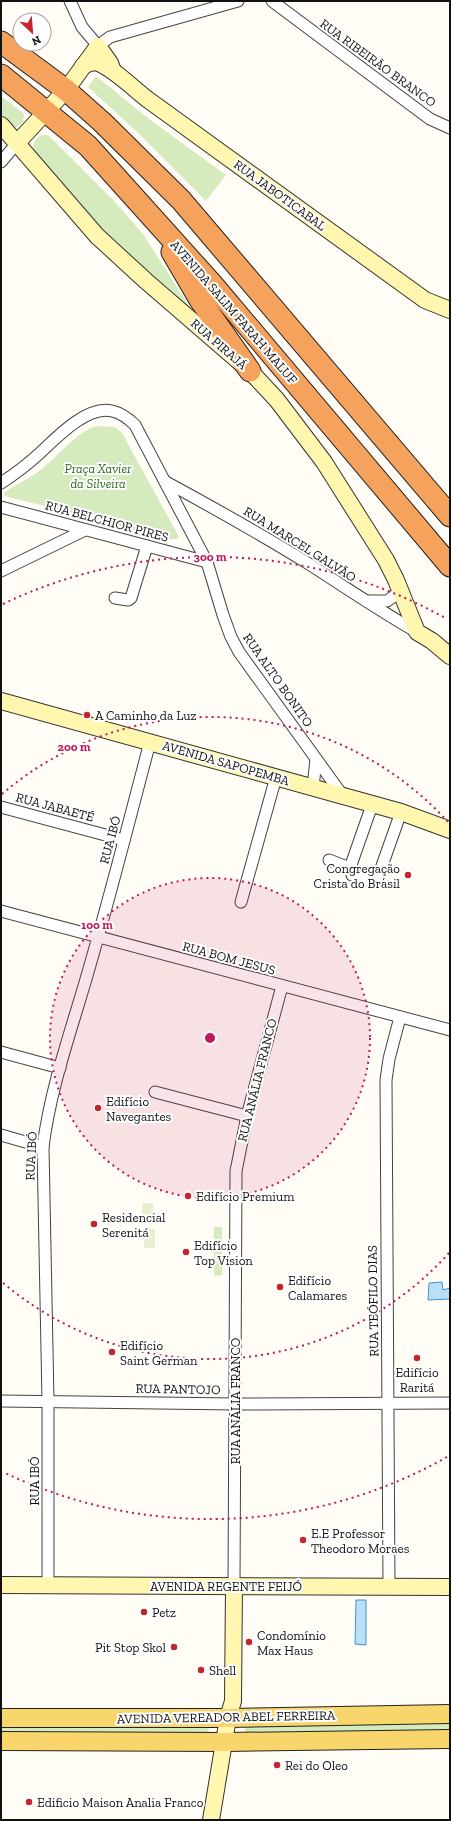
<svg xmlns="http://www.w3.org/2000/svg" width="451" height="1821" font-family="'Zilla Slab',serif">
  <rect width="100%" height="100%" fill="#fffdf5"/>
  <g fill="#d5ebbd">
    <polygon points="96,76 149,119 226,175 206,201 136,131 88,87"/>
    <polygon points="1,96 24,114 23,122 17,127 10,126 1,115"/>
    <path d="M42,135H48L115,202L143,234L191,309L186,314L96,222L33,152C33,144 34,139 42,135Z"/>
    <path d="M96,426L115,427L122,433L178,535V539H164L89,517L4,496V493C14,485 27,480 38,472C56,459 76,432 96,426Z"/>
    <polygon points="214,1227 222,1227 222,1275 214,1276"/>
    <polygon points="450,1723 450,1730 245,1733 245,1726"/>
    <polygon points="1,1727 209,1727 208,1733 1,1733"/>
  </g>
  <g fill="#e6f2cf">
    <polygon points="142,1203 153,1203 154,1222 142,1222"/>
    <rect x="144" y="1229" width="11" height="19"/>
  </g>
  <g fill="#b9e0f7" stroke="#3f96cf">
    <polygon points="442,1282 443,1290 450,1288 450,1299 428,1300 429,1283"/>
    <polygon points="356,1600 366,1600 366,1645 355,1644"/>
  </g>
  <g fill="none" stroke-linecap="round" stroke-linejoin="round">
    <g stroke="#444" stroke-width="13">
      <g id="street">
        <polyline points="70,1 82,27 98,46 110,37 238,1"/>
        <polyline points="272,1 430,119 450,128"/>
        <polyline points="1,162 17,143"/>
        <path d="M166,482C214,508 262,535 309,564C345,587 380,611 417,632"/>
        <path d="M1,483C15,474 28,464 40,453C56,438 87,405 112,411C121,413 128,418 135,425L207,562L223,615L231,637L239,652L343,796"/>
        <polyline points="1,507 207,562"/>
        <polyline points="1,571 85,530"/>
        <polyline points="115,598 128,600 131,598 147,546"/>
        <polyline points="366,601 387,601 401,591"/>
        <polyline points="313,788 316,759"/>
        <polyline points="1,807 124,840"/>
        <polyline points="329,860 347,867 351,865 372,805"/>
        <polyline points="352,875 373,882 377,880 401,812"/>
        <polyline points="241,902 276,777"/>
        <polyline points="1,911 450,1030"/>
        <polyline points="1,1052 60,1068"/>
        <polyline points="155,1092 247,1116"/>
        <polyline points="1,1135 43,1147"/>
        <polyline points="1,1401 236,1404 450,1403"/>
        <path d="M48,1585V1401L43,1147C50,1090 70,1034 86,979C109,901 129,821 150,742"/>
        <polyline points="234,1586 236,1171 247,1116 282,986"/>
        <polyline points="389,1587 386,1080 389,1059 400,1017"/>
      </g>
    </g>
    <g stroke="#333" stroke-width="18">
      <g id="secondary">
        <path d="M83,66C88,64 93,61 98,63C113,68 134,89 147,99L425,300L450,310"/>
        <polyline points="1,125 97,236 146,281 250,371 277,400 324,462 386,560 396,580 417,632 432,641 450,656"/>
        <polyline points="17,143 66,90 98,46 110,63 113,71"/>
        <polyline points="1,701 401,812 450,830"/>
        <polyline points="1,1585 450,1587"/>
        <polyline points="211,1820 228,1718 233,1701 234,1586"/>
      </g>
    </g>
    <g stroke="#222" stroke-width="20">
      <g id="primary">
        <polyline points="1,1718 228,1718 450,1714"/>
        <polyline points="1,1741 226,1742 450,1739"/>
      </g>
    </g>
    <g stroke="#222" stroke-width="23">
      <g id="highway">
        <polyline points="1,42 66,90 102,122 181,200 450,516"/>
        <polyline points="1,75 88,146 213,285 450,566"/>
        <polyline points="172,252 200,300 250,371"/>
      </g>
    </g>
    <use href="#street" stroke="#fff" stroke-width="11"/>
    <use href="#secondary" stroke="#fff6b0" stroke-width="16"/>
    <use href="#primary" stroke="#f9d66b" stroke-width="18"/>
    <use href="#highway" stroke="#f5a25d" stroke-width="21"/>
  </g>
  <circle cx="210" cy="1038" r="160" fill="#c2185b" fill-opacity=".12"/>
  <g fill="none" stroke="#c2185b" stroke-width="2" stroke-dasharray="2 4">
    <circle cx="210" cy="1038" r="160"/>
    <path d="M449 1253A321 321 0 0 1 2 1282M2 794A321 321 0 0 1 449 823"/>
    <path d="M447 1457A481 481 0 0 1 3 1472M3 604A481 481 0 0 1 447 619"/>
  </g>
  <g fill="#c4262e" stroke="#fff" stroke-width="1.5">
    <circle cx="87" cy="715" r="4"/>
    <circle cx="408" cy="875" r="4"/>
    <circle cx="98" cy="1108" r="4"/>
    <circle cx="188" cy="1196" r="4"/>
    <circle cx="94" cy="1224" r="4"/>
    <circle cx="186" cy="1252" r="4"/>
    <circle cx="280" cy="1287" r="4"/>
    <circle cx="112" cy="1352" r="4"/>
    <circle cx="417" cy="1358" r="4"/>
    <circle cx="303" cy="1540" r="4"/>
    <circle cx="144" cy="1612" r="4"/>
    <circle cx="249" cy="1642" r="4"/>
    <circle cx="174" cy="1647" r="4"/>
    <circle cx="201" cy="1670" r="4"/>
    <circle cx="277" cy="1765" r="4"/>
    <circle cx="29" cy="1802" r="4"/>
  </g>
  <g text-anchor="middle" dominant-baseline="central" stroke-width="4" stroke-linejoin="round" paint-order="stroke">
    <g font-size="13" fill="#111" stroke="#fff">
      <text transform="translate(378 63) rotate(36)">RUA RIBEIRÃO BRANCO</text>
      <text transform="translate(280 195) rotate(36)">RUA JABOTICABAL</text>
      <text transform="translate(234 312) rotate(49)">AVENIDA SALIM FARAH MALUF</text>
      <text transform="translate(219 344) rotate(41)">RUA PIRAJÁ</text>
      <text transform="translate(107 521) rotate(15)">RUA BELCHIOR PIRES</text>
      <text transform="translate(300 544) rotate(32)">RUA MARCEL GALVÃO</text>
      <text transform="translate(278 680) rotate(55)">RUA ALTO BONITO</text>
      <text transform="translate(226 763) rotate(16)">AVENIDA SAPOPEMBA</text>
      <text transform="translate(55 807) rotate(15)">RUA JABAETÉ</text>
      <text transform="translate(110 840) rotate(-75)">RUA IBÓ</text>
      <text transform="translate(229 958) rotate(15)">RUA BOM JESUS</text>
      <text transform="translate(257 1080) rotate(-76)">RUA ANÁLIA FRANCO</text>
      <text transform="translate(31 1156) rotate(-87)">RUA IBÓ</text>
      <text transform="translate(373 1301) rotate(-91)">RUA TEÓFILO DIAS</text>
      <text transform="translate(178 1389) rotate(1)">RUA PANTOJO</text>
      <text transform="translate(235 1401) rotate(-90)">RUA ANÁLIA FRANCO</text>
      <text transform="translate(34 1481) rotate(-90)">RUA IBÓ</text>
      <text x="226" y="1586">AVENIDA REGENTE FEIJÓ</text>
      <text transform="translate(226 1717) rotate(-1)">AVENIDA VEREADOR ABEL FERREIRA</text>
    </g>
    <g font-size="13" font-style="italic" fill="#2f6b1f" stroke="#fff">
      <text x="98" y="468">Praça Xavier<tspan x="98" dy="15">da Silveira</tspan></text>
    </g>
    <g font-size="13" fill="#111" stroke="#fff" text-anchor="start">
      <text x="95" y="715">A Caminho da Luz</text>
      <text x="400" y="868" text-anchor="end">Congregação<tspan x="400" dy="15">Crista do Brasil</tspan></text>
      <text x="106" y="1101">Edifício<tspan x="106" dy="15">Navegantes</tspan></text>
      <text x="196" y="1196">Edifício Premium</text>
      <text x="102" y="1217">Residencial<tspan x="102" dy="15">Serenitá</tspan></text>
      <text x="194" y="1245">Edifício<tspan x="194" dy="15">Top Vision</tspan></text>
      <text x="288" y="1280">Edifício<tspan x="288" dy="15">Calamares</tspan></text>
      <text x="120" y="1345">Edifício<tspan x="120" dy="15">Saint German</tspan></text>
      <text x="417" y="1372" text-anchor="middle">Edifício<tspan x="417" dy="15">Raritá</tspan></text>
      <text x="311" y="1533">E.E Professor<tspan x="311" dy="15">Theodoro Moraes</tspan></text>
      <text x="152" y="1612">Petz</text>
      <text x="257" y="1635">Condomínio<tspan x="257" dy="15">Max Haus</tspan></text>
      <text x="166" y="1647" text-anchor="end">Pit Stop Skol</text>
      <text x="209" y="1670">Shell</text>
      <text x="285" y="1765">Rei do Oleo</text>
      <text x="37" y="1802">Edificio Maison Analia Franco</text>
    </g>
  </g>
  <circle cx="210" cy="1038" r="6" fill="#c2185b" stroke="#fff" stroke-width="2"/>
  <g font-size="12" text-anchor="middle" font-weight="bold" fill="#c2185b" stroke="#fff" stroke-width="4" stroke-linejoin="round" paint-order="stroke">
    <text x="210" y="561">300 m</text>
    <text x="74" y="751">200 m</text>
    <text x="97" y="929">100 m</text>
  </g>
  <rect width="451" height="1821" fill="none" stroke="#111111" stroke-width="4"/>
  <g transform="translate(32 32) rotate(154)"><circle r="19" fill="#ffffff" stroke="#a0a0a0"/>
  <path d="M0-3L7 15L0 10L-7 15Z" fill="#c4262e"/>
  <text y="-6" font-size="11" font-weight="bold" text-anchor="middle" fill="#111111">N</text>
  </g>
</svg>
